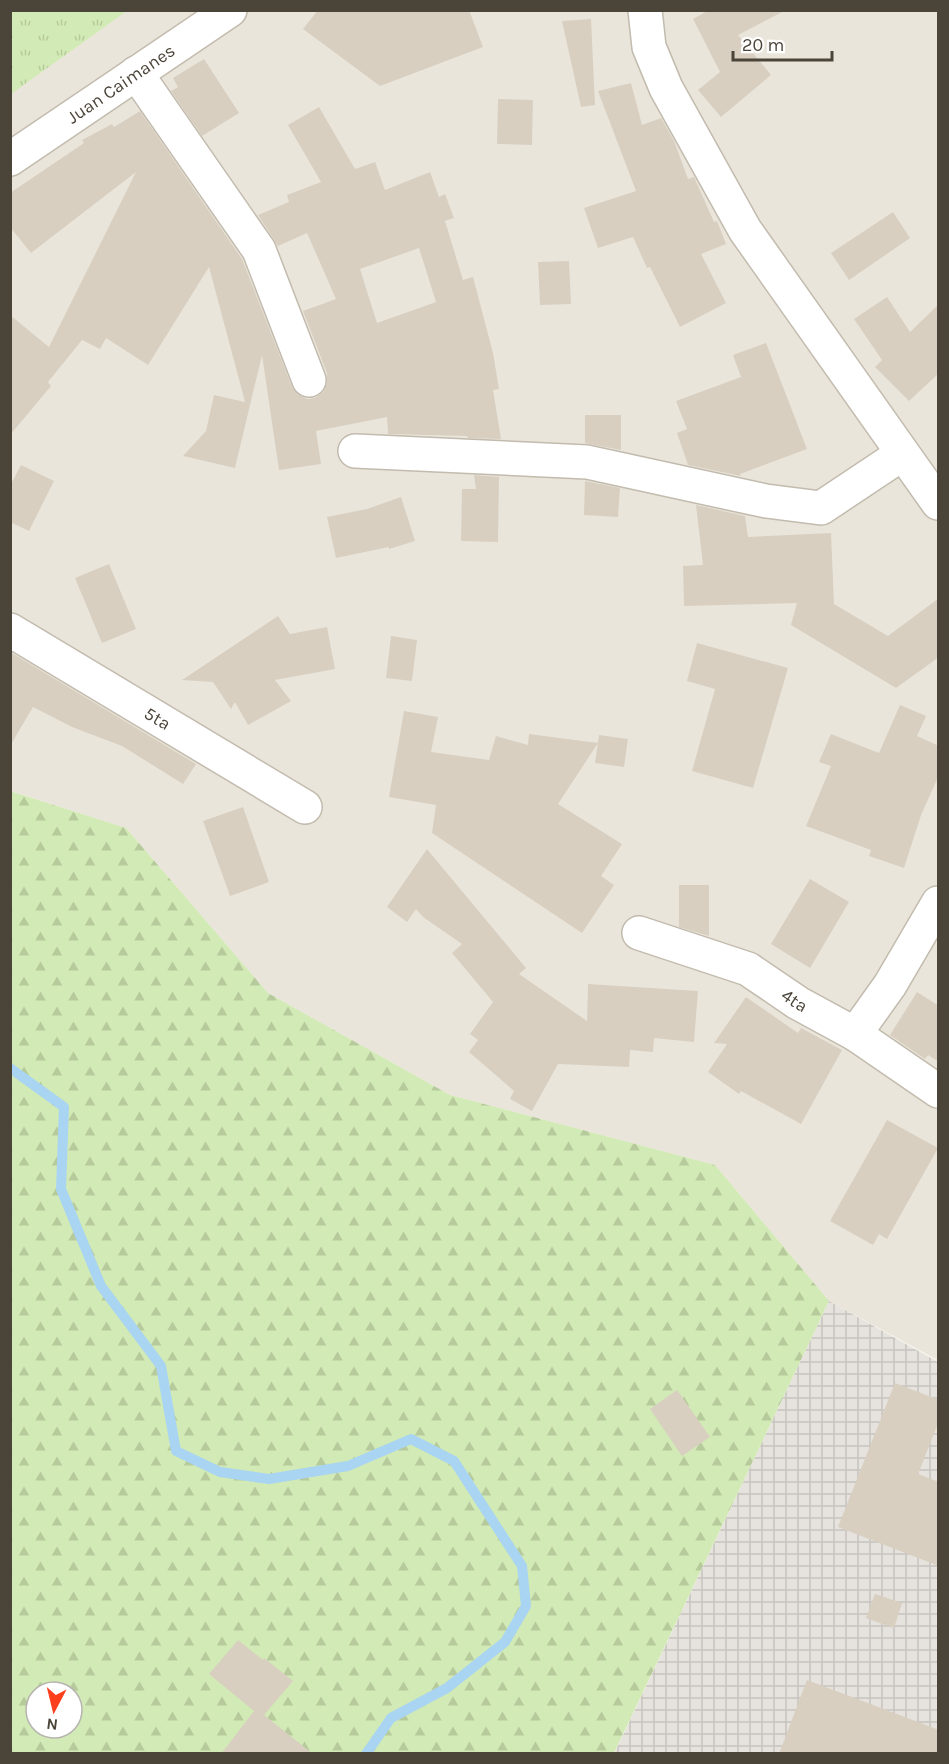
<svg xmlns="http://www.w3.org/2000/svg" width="949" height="1764" font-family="Karla,sans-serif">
  <defs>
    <pattern id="industrial-grid" width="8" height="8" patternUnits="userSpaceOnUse" patternTransform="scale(1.5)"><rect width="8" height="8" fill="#e6e2dd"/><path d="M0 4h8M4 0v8" fill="none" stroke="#c7c3be"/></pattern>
    <pattern id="grass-tufts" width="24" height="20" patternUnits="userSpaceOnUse" patternTransform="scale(1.5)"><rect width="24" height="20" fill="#d2eab5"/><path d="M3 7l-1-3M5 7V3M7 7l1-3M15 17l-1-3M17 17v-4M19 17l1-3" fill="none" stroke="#b6ca9c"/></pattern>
    <pattern id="forest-firs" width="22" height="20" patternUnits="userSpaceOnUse" patternTransform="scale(1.5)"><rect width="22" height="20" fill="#d2eab5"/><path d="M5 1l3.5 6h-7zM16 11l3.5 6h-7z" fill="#b6ca9c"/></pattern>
  </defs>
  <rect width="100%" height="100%" fill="#f6f3ec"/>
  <polygon fill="#eae5da" points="127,11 938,11 938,1360 829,1301 715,1165 450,1095 268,993 126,828 11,791 10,94"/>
  <polygon fill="url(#industrial-grid)" points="829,1301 938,1362 938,1753 614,1754"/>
  <polygon fill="url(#grass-tufts)" points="11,10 127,10 127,11 11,94"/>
  <path fill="url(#forest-firs)" fill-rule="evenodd" d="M10,791L126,828L268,993L450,1095L715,1165L829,1301L614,1753H11ZM36,1692H72V1728H36Z"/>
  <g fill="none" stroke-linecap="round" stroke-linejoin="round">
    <polyline stroke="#a9d4f2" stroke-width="10" points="10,1068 64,1107 61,1189 101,1286 161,1366 176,1451 220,1472 269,1479 348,1466 411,1439 454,1461 522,1566 526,1606 505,1642 447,1688 391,1718 366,1754"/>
  </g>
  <g fill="#d8cfc1" fill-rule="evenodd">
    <polygon points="318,10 469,10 483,47 380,86 303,29"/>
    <polygon points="709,10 786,10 738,35 771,75 721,117 698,90 720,72 693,19"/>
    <polygon points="591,19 595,105 581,107 562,21"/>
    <polygon points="204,59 239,113 202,136 171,91 178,87 173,78"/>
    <polygon points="631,83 642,125 661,118 674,141 688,179 694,177 714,222 717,221 726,244 701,254 726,303 680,327 650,267 647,268 633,237 598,248 584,208 636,191 598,91"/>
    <polygon points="498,99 533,100 532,145 497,144"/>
    <path d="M319,107L355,169L375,162L385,190L430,172L439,197L445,194L454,218L445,221L463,280L473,277L493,353L499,389L493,390L501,439L468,438L467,436L388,434L387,417L316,431L321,464L279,470L262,355L235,468L183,456L206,431L214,395L245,402L209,267L148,365L106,338L100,349L82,340L48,382L51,386L10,435V315L49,347L136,172L31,253L10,227V193L84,143L82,140L112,124L114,127L140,111L242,259L292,387L298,395L307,399L315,398L323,392L327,383V373L303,311L336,299L307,233L278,246L258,215L289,202L287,195L321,182L288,125ZM419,248L436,302L377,323L360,269Z"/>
    <polygon points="893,212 910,238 849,280 831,253"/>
    <polygon points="569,261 571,304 540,305 538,262"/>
    <polygon points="887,297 910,332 939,304 939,373 909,401 875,367 882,360 854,319"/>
    <polygon points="766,343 807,449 740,474 741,476 688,465 677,433 687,429 676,401 741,377 733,355"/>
    <polygon points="585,415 621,415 621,450 585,443"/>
    <polygon points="21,465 54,481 29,531 10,522 10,486"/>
    <polygon points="474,475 499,477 498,542 461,541 462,489 476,489"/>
    <polygon points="585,481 620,488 618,517 584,515"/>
    <polygon points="401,497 415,541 389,549 389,547 336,558 327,517 367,509"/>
    <polygon points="696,505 745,516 748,537 831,533 834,604 888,636 939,598 939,657 896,688 791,625 797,603 684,606 683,566 703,565"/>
    <polygon points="109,564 136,629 102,643 75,578"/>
    <polygon points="278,616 290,634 327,627 335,669 275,680 291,701 248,725 235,702 231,709 213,682 182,680"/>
    <polygon points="391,636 417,640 412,681 386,678"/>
    <polygon points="697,643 788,668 753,788 692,771 715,689 687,681"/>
    <polygon points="10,652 196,764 183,784 122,746 72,727 33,707 10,746"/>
    <polygon points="900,705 926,716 917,736 939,746 939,775 921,815 904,868 869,856 871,850 806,826 831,766 819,762 831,734 879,753"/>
    <polygon points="404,711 438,717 431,752 489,760 496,736 528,745 529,734 598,743 558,804 622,844 601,876 614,885 582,933 432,833 436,805 389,797"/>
    <polygon points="599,735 628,739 624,767 595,763"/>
    <polygon points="243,807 269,882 230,896 203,821"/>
    <polygon points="427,849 526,968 519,974 587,1021 588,984 698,991 694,1042 654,1038 653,1052 630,1050 629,1067 558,1064 532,1111 510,1099 514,1091 469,1052 478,1040 470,1034 493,1002 452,953 462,944 423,917 416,909 407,922 387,907"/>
    <polygon points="810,879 849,902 810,968 771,944"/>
    <polygon points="679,885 709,885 709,936 679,927"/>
    <polygon points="917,992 939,1006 939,1062 928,1055 925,1059 890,1035"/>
    <polygon points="746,997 798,1033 801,1028 842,1050 801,1124 741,1091 739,1094 708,1072 727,1044 714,1043"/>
    <polygon points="887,1120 938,1148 887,1239 879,1234 873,1245 830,1221"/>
    <polygon points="895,1383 939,1400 939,1421 918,1474 939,1482 939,1566 838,1527"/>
    <polygon points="677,1390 710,1437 682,1456 650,1409"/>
    <polygon points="875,1594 902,1603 894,1628 866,1618"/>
    <polygon points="238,1640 263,1660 264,1658 293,1681 264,1715 313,1754 221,1754 254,1711 209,1674"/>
    <polygon points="807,1680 939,1730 939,1754 779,1754"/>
  </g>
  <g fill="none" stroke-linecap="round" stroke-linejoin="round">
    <g stroke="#c2bbae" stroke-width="36">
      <g id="minor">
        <polyline points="645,10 649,47 666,88 745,230 938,503"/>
        <polyline points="136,73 259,250 309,380"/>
        <path id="s1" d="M10,159L230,10"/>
        <polyline points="355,451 587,462 766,501 821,508 902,454"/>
        <path id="s2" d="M10,630L305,807"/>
        <path id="s3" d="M639,933L748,969L798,1003L855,1034L938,1091"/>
        <polyline points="855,1034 890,985 938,903"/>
      </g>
    </g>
    <use href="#minor" stroke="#fff" stroke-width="33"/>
  </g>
  <g text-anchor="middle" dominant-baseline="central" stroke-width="6" stroke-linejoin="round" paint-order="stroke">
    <g font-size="18" fill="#4b4439" stroke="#fff">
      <text stroke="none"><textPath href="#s1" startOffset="134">Juan Caimanes</textPath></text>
      <text stroke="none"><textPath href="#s2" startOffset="172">5ta</textPath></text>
      <text stroke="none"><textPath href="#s3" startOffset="171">4ta</textPath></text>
    </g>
  </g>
  <rect width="949" height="1764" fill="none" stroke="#4b4439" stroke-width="24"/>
  <g transform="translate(54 1710) rotate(187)"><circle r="28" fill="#ffffff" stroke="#b7b4b0" stroke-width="1.5"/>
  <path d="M0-4.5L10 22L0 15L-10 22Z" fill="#fc3f1d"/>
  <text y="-9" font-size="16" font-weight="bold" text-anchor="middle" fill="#4b4439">N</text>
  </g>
  <path d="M733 51v9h99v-9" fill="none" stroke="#4b4439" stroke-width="3"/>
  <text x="742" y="51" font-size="18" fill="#4b4439" stroke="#ffffff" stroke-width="4.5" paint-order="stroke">20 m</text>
</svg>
